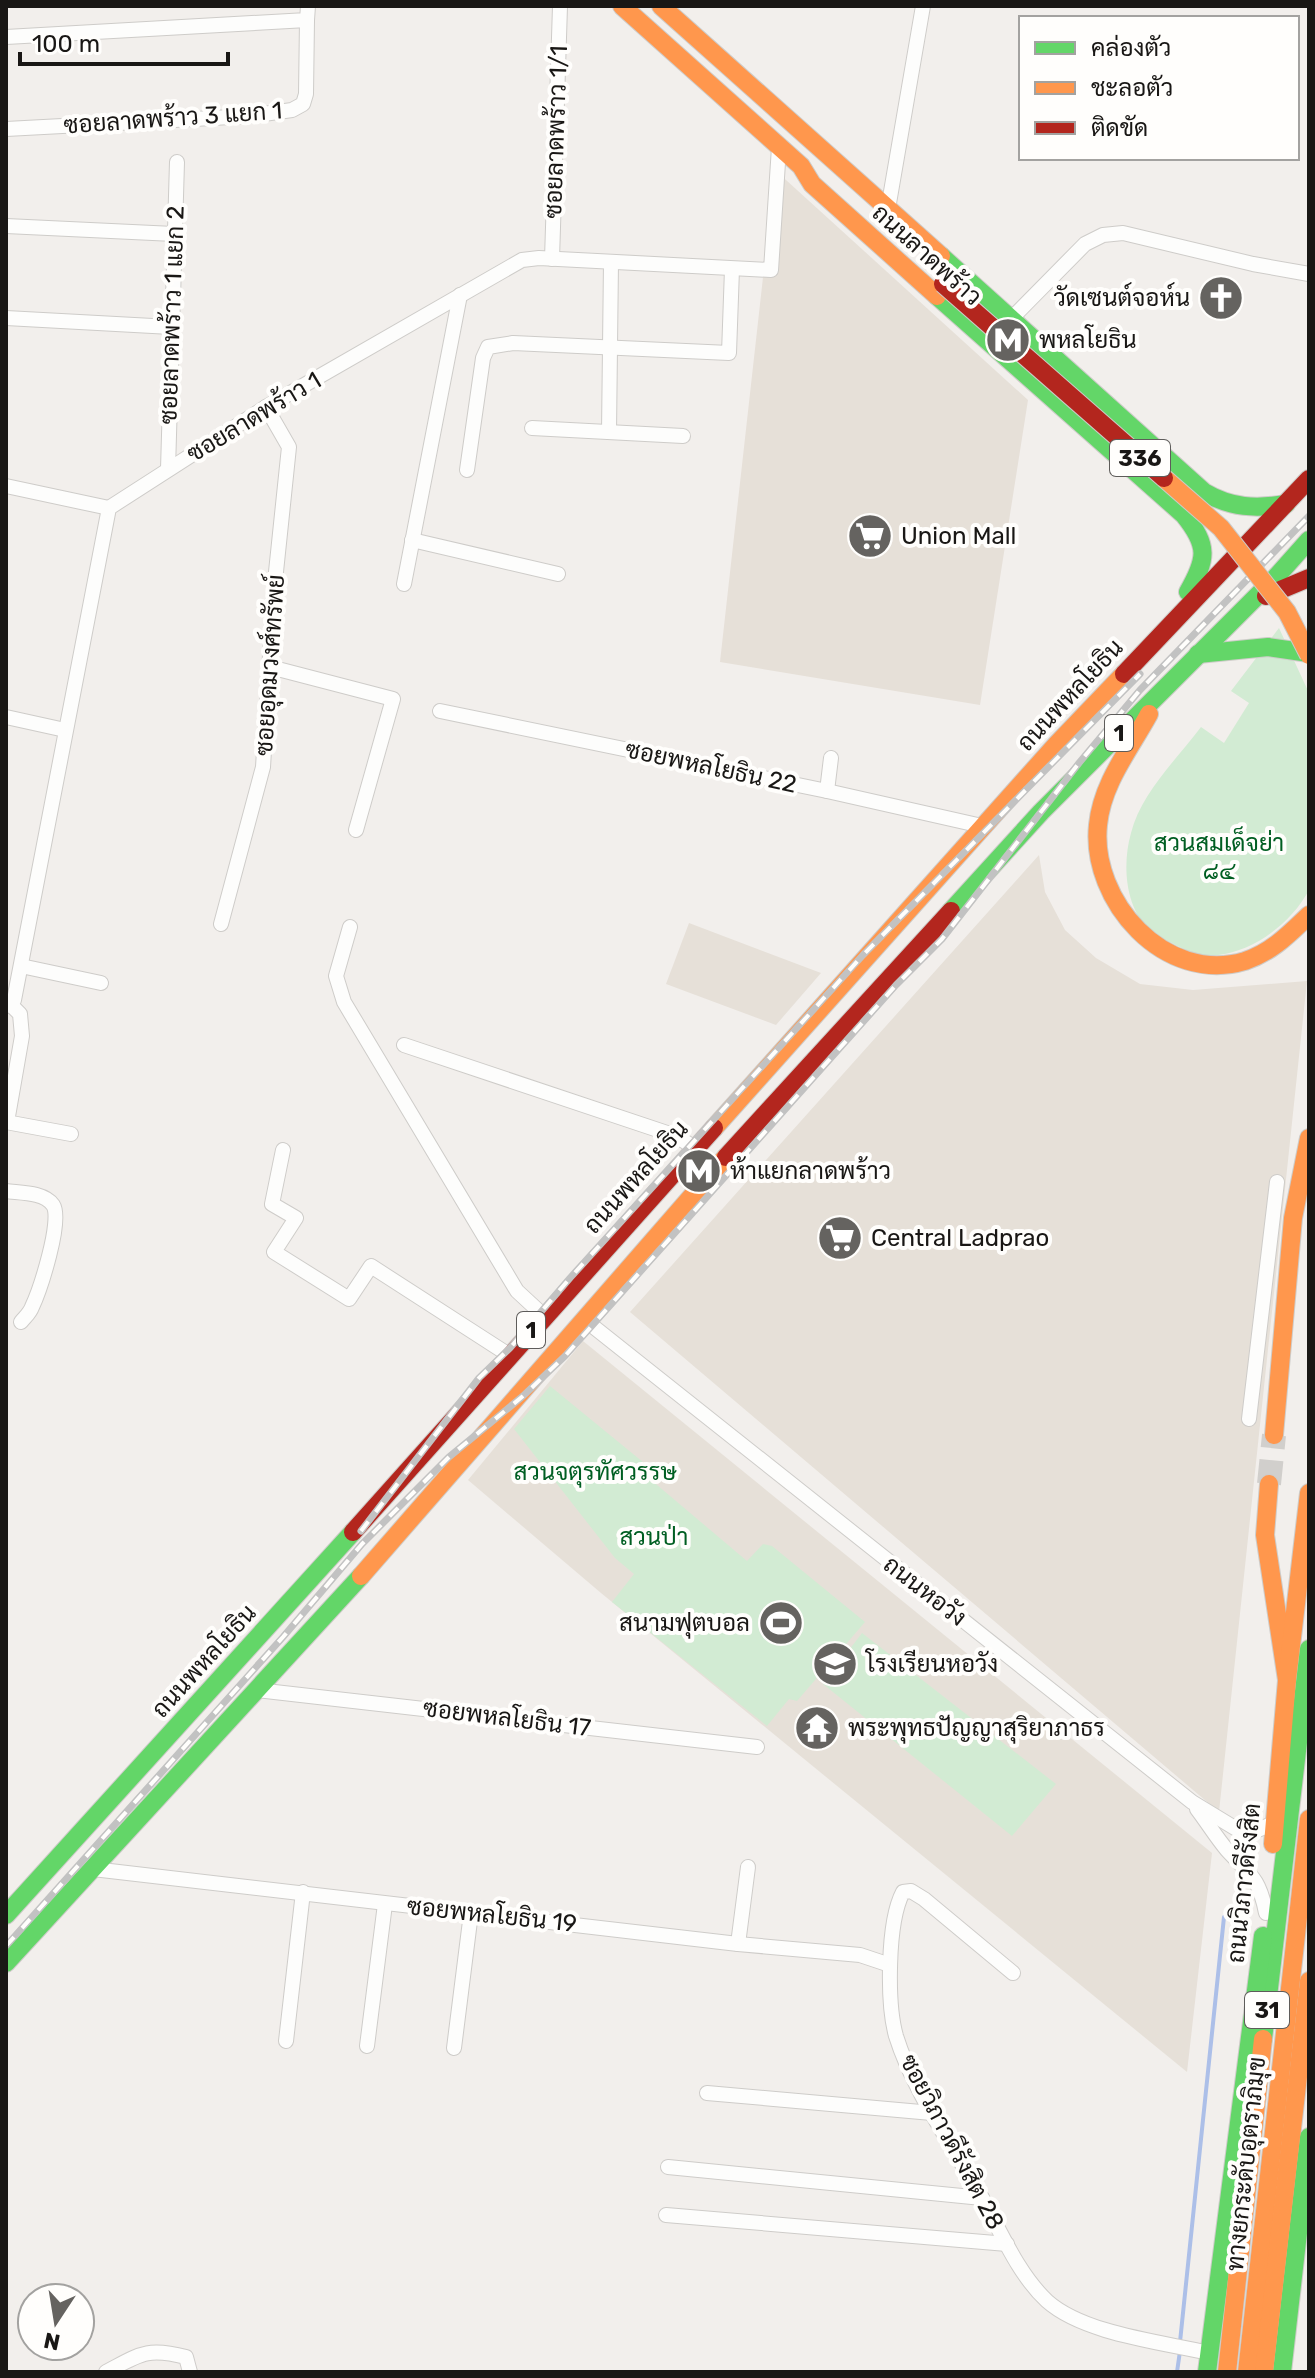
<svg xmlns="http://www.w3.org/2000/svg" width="1315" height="2378" font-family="Rubik,Sarabun,sans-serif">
  <rect width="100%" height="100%" fill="#f2efec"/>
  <g fill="#e6e0d8">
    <polygon points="775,170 1028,400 980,705 720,662"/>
    <polygon points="1039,855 1045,892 1065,930 1096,958 1140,984 1193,990 1307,981 1219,1812 630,1312"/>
    <polygon points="689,923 821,973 776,1025 666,984"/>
    <polygon points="583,1341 1212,1853 1187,2072 601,1593 468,1480"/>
  </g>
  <g fill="#d2ebd3">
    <path d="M1279,628L1309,693V890C1292,922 1255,951 1218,955C1201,957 1186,951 1172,943C1165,940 1156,936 1150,931C1125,907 1122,865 1131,833C1141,793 1177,759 1201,727L1224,743L1249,703L1231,691Z"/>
    <polygon points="550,1386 649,1467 644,1474 747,1561 763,1544 772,1546 865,1622 797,1701 789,1699 767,1726 612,1602 634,1574 615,1558 514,1429"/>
    <polygon points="862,1633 1056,1784 1012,1836 823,1684"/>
  </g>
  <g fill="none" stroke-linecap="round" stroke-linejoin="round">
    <g stroke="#acbfe8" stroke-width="4">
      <polyline points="1180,2342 1224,1917"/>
      <polyline points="1177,2372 1180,2351"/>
    </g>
    <polyline stroke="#d1cfcc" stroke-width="24" stroke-dasharray="24 12" stroke-linecap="butt" points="1269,1484 1274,1435"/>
    <g stroke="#ceccc9" stroke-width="16">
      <g id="street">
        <polyline points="6,37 307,20 308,6"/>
        <polyline points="6,129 250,116 292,110 303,104 306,94 307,20"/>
        <polyline points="888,209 923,6"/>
        <polyline points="6,226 174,234"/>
        <polyline points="552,259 560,6"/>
        <polyline points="6,318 171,327"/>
        <polyline points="1011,319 1085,244 1103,235 1123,233 1253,264 1309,274"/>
        <polyline points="532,428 683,436"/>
        <polyline points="609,432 611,262"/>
        <polyline points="168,469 177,162"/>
        <polyline points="467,470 483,358 488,347 513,343 729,353 732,269"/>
        <polyline points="6,486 109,508"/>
        <polyline points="412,540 558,574"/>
        <polyline points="404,584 460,295"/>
        <polyline points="270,667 393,699 356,830"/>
        <polyline points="440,711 827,791 982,826"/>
        <polyline points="6,717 65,730"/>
        <polyline points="827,791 831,758"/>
        <polyline points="221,924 263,767 274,591 289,447 266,407"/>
        <polyline points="350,927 336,976 344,1002 517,1291 544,1316"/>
        <polyline points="21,966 101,983"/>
        <polyline points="6,1006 11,1005 14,1000 109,508 266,407 522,260 539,258 771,270 779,147"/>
        <polyline points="404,1045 676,1136 695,1148"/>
        <polyline points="6,1122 71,1134"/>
        <polyline points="7,1122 22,1036 20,1014 11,1005"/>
        <polyline points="283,1150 272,1204 296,1218 274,1252 349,1299 371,1266 509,1355"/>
        <path d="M6,1191C20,1193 44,1192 53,1205C63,1220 40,1290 32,1307C30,1313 25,1317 21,1322"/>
        <polyline points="585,1320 1192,1802 1243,1833 1251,1833 1276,1822"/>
        <polyline points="1249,1419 1277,1182"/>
        <polyline points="257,1690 757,1747"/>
        <path d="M1197,1809C1207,1822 1216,1837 1227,1850C1250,1875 1259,1877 1266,1913"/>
        <polyline points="93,1869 738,1944 860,1955 890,1965"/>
        <polyline points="738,1944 748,1867"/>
        <path d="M1013,1973L924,1899L911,1891L903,1892C887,1922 887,2004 896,2036C913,2091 954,2148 982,2198C1001,2232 1018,2274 1047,2301C1084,2334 1162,2342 1209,2353"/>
        <polyline points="286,2041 303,1892"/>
        <polyline points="367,2046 385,1904"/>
        <polyline points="454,2048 471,1913"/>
        <polyline points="707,2093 932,2113"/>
        <polyline points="668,2167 982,2198"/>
        <polyline points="666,2215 1007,2244"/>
        <path d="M106,2372C140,2354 147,2347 186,2357L190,2372"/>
      </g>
    </g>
    <g stroke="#ceccc9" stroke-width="20">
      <g id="fast">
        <path d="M941,256L1204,492C1231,508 1256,509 1286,504"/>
        <path d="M937,296L1184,515C1209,546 1207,559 1188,592"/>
        <polyline points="1198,654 1268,647 1309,653"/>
        <polyline points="951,911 1041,812 1276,577 1309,540"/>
        <polyline points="6,1915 353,1532"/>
        <polyline points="6,1963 361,1576"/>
        <polyline points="1263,2039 1309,1649"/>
        <polyline points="1207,2372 1263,1936"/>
        <polyline points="1282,2372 1309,2137"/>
      </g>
    </g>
    <g stroke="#ceccc9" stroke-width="20">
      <g id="slow">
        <polyline points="622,6 801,166 812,184 937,296"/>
        <polyline points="661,6 941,256"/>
        <path d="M1149,714C1130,749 1102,783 1098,825C1090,901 1165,985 1245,961C1272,952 1289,934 1309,915"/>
        <polyline points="714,1128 1056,745 1124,674"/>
        <polyline points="1274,1435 1293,1218 1309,1138"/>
        <polyline points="1269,1484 1265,1535 1287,1680"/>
        <polyline points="361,1576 726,1157"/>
        <polyline points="1273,1844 1287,1680 1309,1493"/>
        <polyline points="1227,2372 1263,2039"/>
        <polyline points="1247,2372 1309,1819"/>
        <polyline points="1264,2372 1309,1981"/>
      </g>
    </g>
    <g stroke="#ceccc9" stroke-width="20">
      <g id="jam">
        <polyline points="1266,596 1309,578"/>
        <polyline points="1124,674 1309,479"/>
        <polyline points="726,1157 951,911"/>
        <polyline points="353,1532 714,1128"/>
      </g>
    </g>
    <use href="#street" stroke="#fdfdfc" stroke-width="14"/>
    <use href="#fast" stroke="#63d668" stroke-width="18"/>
    <use href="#slow" stroke="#ff974d" stroke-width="18"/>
    <use href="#jam" stroke="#b3261e" stroke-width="18"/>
    <g stroke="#c2c2c2" stroke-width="7">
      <g id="rail">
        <polyline points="361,1531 479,1378 510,1348 570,1278 863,955 1140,674"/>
        <polyline points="6,1946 283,1637 362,1544 449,1457 523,1396 565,1356 896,985 942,939 1079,763 1140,690 1309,516"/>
      </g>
    </g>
    <use href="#rail" stroke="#fffefc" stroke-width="4" stroke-dasharray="12" stroke-linecap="butt"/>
    <g stroke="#cccbc9" stroke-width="20" stroke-linecap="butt">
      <polyline id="slow-bridge" points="1164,478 1221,528 1287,612 1309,655"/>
    </g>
    <g stroke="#cccbc9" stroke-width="20" stroke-linecap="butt">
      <polyline id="jam-bridge" points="943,284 1164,478"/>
    </g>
    <use href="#slow-bridge" stroke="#ff974d" stroke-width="18"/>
    <use href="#jam-bridge" stroke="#b3261e" stroke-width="18"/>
  </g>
  <defs>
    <g id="church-disc" transform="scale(2.3)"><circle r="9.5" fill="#656360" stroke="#fffefc"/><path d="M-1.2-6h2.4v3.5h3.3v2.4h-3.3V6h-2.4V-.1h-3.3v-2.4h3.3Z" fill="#fff"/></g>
    <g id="metro-disc" transform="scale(2.3)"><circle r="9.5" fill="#656360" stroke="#fffefc"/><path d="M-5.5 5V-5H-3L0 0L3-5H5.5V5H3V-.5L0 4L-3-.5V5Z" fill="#fff"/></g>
    <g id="supermarket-disc" transform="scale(2.3)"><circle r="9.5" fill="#656360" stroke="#fffefc"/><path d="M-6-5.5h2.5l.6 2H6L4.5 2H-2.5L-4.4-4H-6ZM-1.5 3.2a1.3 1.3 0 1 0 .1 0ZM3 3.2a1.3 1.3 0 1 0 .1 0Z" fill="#fff"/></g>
    <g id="stadium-disc" transform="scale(2.3)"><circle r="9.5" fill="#656360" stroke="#fffefc"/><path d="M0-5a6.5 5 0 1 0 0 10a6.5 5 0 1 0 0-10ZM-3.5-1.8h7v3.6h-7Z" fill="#fff"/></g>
    <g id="school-disc" transform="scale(2.3)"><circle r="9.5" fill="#656360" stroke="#fffefc"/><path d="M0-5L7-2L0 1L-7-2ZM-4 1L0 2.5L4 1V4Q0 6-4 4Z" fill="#fff"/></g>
    <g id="temple-disc" transform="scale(2.3)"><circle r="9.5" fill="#656360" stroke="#fffefc"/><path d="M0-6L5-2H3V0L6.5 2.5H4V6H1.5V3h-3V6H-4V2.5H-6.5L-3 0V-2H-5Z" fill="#fff"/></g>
  </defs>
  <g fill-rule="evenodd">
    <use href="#church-disc" x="1221" y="298"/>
    <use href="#metro-disc" x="1008" y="340"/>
    <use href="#supermarket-disc" x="870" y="536"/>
    <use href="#metro-disc" x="699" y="1171"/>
    <use href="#supermarket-disc" x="840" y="1238"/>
    <use href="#stadium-disc" x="781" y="1623"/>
    <use href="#school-disc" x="835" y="1664"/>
    <use href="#temple-disc" x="817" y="1728"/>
  </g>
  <g text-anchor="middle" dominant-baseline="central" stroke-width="8" stroke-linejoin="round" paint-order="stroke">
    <g fill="#fffefc" stroke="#5e5c5a" stroke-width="2">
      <rect x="1110" y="440" width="60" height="36" rx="6"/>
      <rect x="1105" y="715" width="28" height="36" rx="6"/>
      <rect x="517" y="1312" width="28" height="36" rx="6"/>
      <rect x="1245" y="1992" width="44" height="36" rx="6"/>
    </g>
    <g font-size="22" font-weight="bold" fill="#191715">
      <text x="1140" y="458">336</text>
      <text x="1119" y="733">1</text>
      <text x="531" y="1330">1</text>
      <text x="1267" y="2010">31</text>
    </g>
    <g font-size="24" fill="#191715" stroke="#fffefc">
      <text transform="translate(173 118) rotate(-4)">ซอยลาดพร้าว 3 แยก 1</text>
      <text transform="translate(556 132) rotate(-88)">ซอยลาดพร้าว 1/1</text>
      <text transform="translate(927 255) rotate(42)">ถนนลาดพร้าว</text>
      <text transform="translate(172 315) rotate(-88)">ซอยลาดพร้าว 1 แยก 2</text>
      <text transform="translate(254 417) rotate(-31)">ซอยลาดพร้าว 1</text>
      <text transform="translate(270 665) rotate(-86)">ซอยอุดมวงศ์ทรัพย์</text>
      <text transform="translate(1070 695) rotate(-47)">ถนนพหลโยธิน</text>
      <text transform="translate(711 767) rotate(12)">ซอยพหลโยธิน 22</text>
      <text transform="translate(636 1177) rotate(-48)">ถนนพหลโยธิน</text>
      <text transform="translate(925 1591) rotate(38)">ถนนหอวัง</text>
      <text transform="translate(204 1661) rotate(-48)">ถนนพหลโยธิน</text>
      <text transform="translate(507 1718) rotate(7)">ซอยพหลโยธิน 17</text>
      <text transform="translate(1244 1883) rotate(-84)">ถนนวิภาวดีรังสิต</text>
      <text transform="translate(492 1915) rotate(6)">ซอยพหลโยธิน 19</text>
      <text transform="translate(952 2142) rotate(62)">ซอยวิภาวดีรังสิต 28</text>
      <text transform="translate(1246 2164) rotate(-84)">ทางยกระดับอุตราภิมุข</text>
    </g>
    <g font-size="24" fill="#191715" stroke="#fffefc" text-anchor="start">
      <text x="1190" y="298" text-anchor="end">วัดเซนต์จอห์น</text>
      <text x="1039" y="340">พหลโยธิน</text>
      <text x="901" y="536">Union Mall</text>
      <text x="730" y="1171">ห้าแยกลาดพร้าว</text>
      <text x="871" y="1238">Central Ladprao</text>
      <text x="750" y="1623" text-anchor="end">สนามฟุตบอล</text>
      <text x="866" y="1664">โรงเรียนหอวัง</text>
      <text x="848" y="1728">พระพุทธปัญญาสุริยาภาธร</text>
    </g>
    <g font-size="24" fill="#005e22" stroke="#fffefc">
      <text x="1219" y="843">สวนสมเด็จย่า<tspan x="1219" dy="28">๘๔</tspan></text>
      <text x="595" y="1472">สวนจตุรทัศวรรษ</text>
      <text x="654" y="1537">สวนป่า</text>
    </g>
  </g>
  <rect width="1315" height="2378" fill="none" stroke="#191715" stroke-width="16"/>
  <rect x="1019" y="16" width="280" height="144" fill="#fffefc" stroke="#a3a2a0" stroke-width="2"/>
  <rect x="1035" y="42" width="40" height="12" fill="#63d668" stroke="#a3a2a0" stroke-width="2"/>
  <text x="1091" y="56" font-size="24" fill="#191715">คล่องตัว</text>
  <rect x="1035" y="82" width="40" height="12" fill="#ff974d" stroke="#a3a2a0" stroke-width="2"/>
  <text x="1091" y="96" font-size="24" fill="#191715">ชะลอตัว</text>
  <rect x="1035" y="122" width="40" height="12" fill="#b3261e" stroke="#a3a2a0" stroke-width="2"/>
  <text x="1091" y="136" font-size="24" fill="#191715">ติดขัด</text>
  <g transform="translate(56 2322) rotate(192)"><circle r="38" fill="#fffefc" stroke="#a3a2a0" stroke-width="2"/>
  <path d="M0-6L14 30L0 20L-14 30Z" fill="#656360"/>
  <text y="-12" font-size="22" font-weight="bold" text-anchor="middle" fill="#191715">N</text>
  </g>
  <path d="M20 52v12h208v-12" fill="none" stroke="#191715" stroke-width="4"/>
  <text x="32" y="52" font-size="24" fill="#191715" stroke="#fffefc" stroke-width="6" paint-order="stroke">100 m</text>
</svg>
